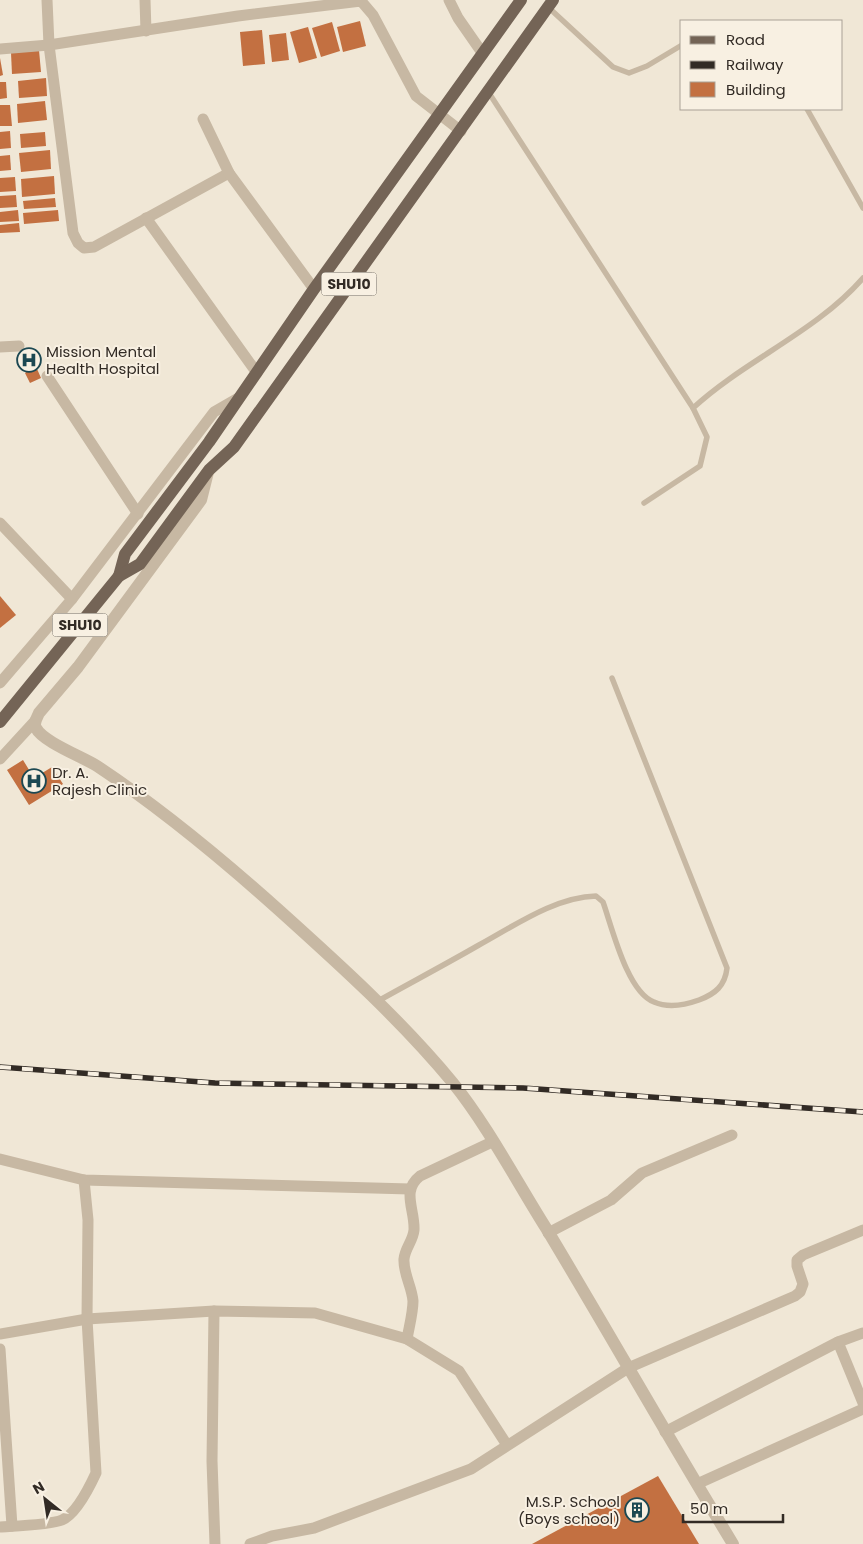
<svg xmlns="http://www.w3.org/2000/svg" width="863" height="1544" font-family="Poppins,sans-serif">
  <rect width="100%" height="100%" fill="#f0e7d6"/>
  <g fill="#c37041">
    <polygon points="360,21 366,46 343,52 337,27"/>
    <polygon points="332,22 340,51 321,57 312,28"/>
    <polygon points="308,27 317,58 299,63 290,32"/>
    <polygon points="262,30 265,64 243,66 240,32"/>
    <polygon points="286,33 289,60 272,62 269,35"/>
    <polygon points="39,50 41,72 12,74 11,53"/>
    <polygon points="0,58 3,75 0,76"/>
    <polygon points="46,78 47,96 19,98 18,81"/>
    <polygon points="0,82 6,82 7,98 0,99"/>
    <polygon points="45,101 47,120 18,123 17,104"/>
    <polygon points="0,105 10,105 12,126 0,126"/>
    <polygon points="10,131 11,148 0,149 0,132"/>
    <polygon points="45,132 46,146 21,148 20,134"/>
    <polygon points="50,150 51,169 21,172 19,153"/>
    <polygon points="10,155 11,170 0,171 0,156"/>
    <polygon points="54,176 55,194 22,197 21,179"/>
    <polygon points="15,177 16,191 0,192 0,178"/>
    <polygon points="16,195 17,207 0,208 0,196"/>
    <polygon points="55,198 56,207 24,209 23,201"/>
    <polygon points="18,210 19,221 0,222 0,212"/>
    <polygon points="58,210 59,221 24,224 23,213"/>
    <polygon points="19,223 20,232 0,233 0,225"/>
    <polygon points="31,355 41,378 30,383 25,373 31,368 29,362 23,365 20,359"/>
    <polygon points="0,596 16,615 0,628"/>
    <polygon points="23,760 34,778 52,767 63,784 29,805 7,770"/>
    <polygon points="658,1476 699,1544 532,1544"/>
  </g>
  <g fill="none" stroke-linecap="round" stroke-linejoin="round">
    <g stroke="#c7b8a3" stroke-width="5.5">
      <polyline points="548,7 613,67 629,73 647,66 682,45"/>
      <polyline points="489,93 693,408"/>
      <polyline points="807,109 863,208"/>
      <path d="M644,503L700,466L707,437L693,408C745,360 816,332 863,278"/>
      <path d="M378,1001C412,982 446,964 479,945C514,926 555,897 596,896L603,902C612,927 627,992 654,1002C668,1008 685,1005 699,1000C715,994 725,986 727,968L612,678"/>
    </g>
    <g stroke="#c7b8a3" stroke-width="11">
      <polyline points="47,0 49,45 73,233 78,243 84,248 94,247 229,173"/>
      <polyline points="145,0 146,31"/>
      <polyline points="449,0 458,18 483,54"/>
      <polyline points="0,49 49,45 238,16 361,1 373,15 416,96 461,131"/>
      <polyline points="203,119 229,173 314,289"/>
      <polyline points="146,218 257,373"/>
      <polyline points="0,347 19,346"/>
      <polyline points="47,376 138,514"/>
      <polyline points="0,523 72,599 214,412 240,397"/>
      <polyline points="0,683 72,599"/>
      <polyline points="0,759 35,721"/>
      <polyline points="0,1159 84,1180 410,1189"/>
      <polyline points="548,1233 611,1200 642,1173 732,1135"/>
      <polyline points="214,1311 212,1461 215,1544"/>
      <polyline points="0,1334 87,1319 214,1311 315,1313 407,1339 459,1371 507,1445"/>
      <path d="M407,1339C409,1327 413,1313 413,1301C412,1287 403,1273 404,1259C405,1248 413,1241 414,1230C415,1209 401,1191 420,1176L492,1142"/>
      <polyline points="838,1342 863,1403"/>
      <polyline points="0,1349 12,1526"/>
      <polyline points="665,1432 838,1342 863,1333"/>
      <polyline points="697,1484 863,1409"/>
      <path d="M0,1527C15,1526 50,1525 62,1520C76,1514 90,1486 96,1473L87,1319L88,1220L84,1180"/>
      <polyline points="250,1544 272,1536 314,1528 471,1469 628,1368 795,1296 800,1292 803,1284 797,1266 797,1260 803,1255 863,1230"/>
    </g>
    <path stroke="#c7b8a3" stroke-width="12" d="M208,472L201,500L78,667L39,713C37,718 33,723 36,728C43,742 83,757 97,766C162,809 222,859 280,911C340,965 402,1021 453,1083C487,1125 517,1182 546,1228C609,1333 669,1439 733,1544"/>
    <g stroke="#746456" stroke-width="12">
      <polyline points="119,576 125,554 209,442 314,289 521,0"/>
      <polyline points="0,722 119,576 140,564 209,470 234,447 553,0"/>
    </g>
    <g stroke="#322b25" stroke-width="5.5">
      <polyline id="rail" points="0,1067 215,1083 523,1088 863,1112"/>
    </g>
    <use href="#rail" stroke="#f8f0e2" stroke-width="4" stroke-dasharray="11" stroke-linecap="butt"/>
  </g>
  <defs>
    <g id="hospital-ring" transform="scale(1.25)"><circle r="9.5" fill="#f8f0e2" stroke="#1c4852" stroke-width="1.5"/><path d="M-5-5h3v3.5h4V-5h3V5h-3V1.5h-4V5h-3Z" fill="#1c4852"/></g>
    <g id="building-ring" transform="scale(1.25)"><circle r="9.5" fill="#f8f0e2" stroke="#1c4852" stroke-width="1.5"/><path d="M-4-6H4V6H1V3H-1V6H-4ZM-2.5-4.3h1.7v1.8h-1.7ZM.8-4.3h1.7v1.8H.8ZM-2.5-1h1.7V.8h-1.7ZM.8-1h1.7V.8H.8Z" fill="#1c4852"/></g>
  </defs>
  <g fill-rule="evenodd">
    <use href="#hospital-ring" x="29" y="360"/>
    <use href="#hospital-ring" x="34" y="781"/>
    <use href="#building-ring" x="637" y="1510"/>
  </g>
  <g text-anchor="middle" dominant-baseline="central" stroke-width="4" stroke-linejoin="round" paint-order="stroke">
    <g fill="#f8f0e2" stroke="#6d665e" stroke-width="1">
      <rect x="321.5" y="272.5" width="55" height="23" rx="4"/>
      <rect x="52.5" y="613.5" width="55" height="23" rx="4"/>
    </g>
    <g font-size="14" font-weight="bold" fill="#322b25">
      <text x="349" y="284">SHU10</text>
      <text x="80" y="625">SHU10</text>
    </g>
    <g font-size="15" fill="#322b25" stroke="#f8f0e2" text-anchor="start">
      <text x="46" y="351">Mission Mental<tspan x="46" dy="17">Health Hospital</tspan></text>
      <text x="52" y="772">Dr. A.<tspan x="52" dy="17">Rajesh Clinic</tspan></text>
      <text x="620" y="1501" text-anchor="end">M.S.P. School<tspan x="620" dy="17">(Boys school)</tspan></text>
    </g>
  </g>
  <rect x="680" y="20" width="162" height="90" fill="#f8f0e2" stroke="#a9a196"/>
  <rect x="690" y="36" width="25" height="8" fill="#746456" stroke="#a9a196"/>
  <text x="726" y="45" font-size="15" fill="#322b25">Road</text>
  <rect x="690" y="61" width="25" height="8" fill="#322b25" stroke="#a9a196"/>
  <text x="726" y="70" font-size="15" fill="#322b25">Railway</text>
  <rect x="690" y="82" width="25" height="15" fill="#c37041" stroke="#a9a196"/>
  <text x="726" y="95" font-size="15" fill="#322b25">Building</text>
  <g transform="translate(45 1499) rotate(330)" stroke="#f8f0e2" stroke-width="4" paint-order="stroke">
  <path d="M0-4L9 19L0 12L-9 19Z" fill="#322b25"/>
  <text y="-8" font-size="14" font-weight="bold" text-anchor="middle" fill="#322b25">N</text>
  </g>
  <path d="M683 1514v8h100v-8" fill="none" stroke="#322b25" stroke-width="2.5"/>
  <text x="690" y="1514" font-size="15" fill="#322b25" stroke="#f8f0e2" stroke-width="4" paint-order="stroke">50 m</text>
</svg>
